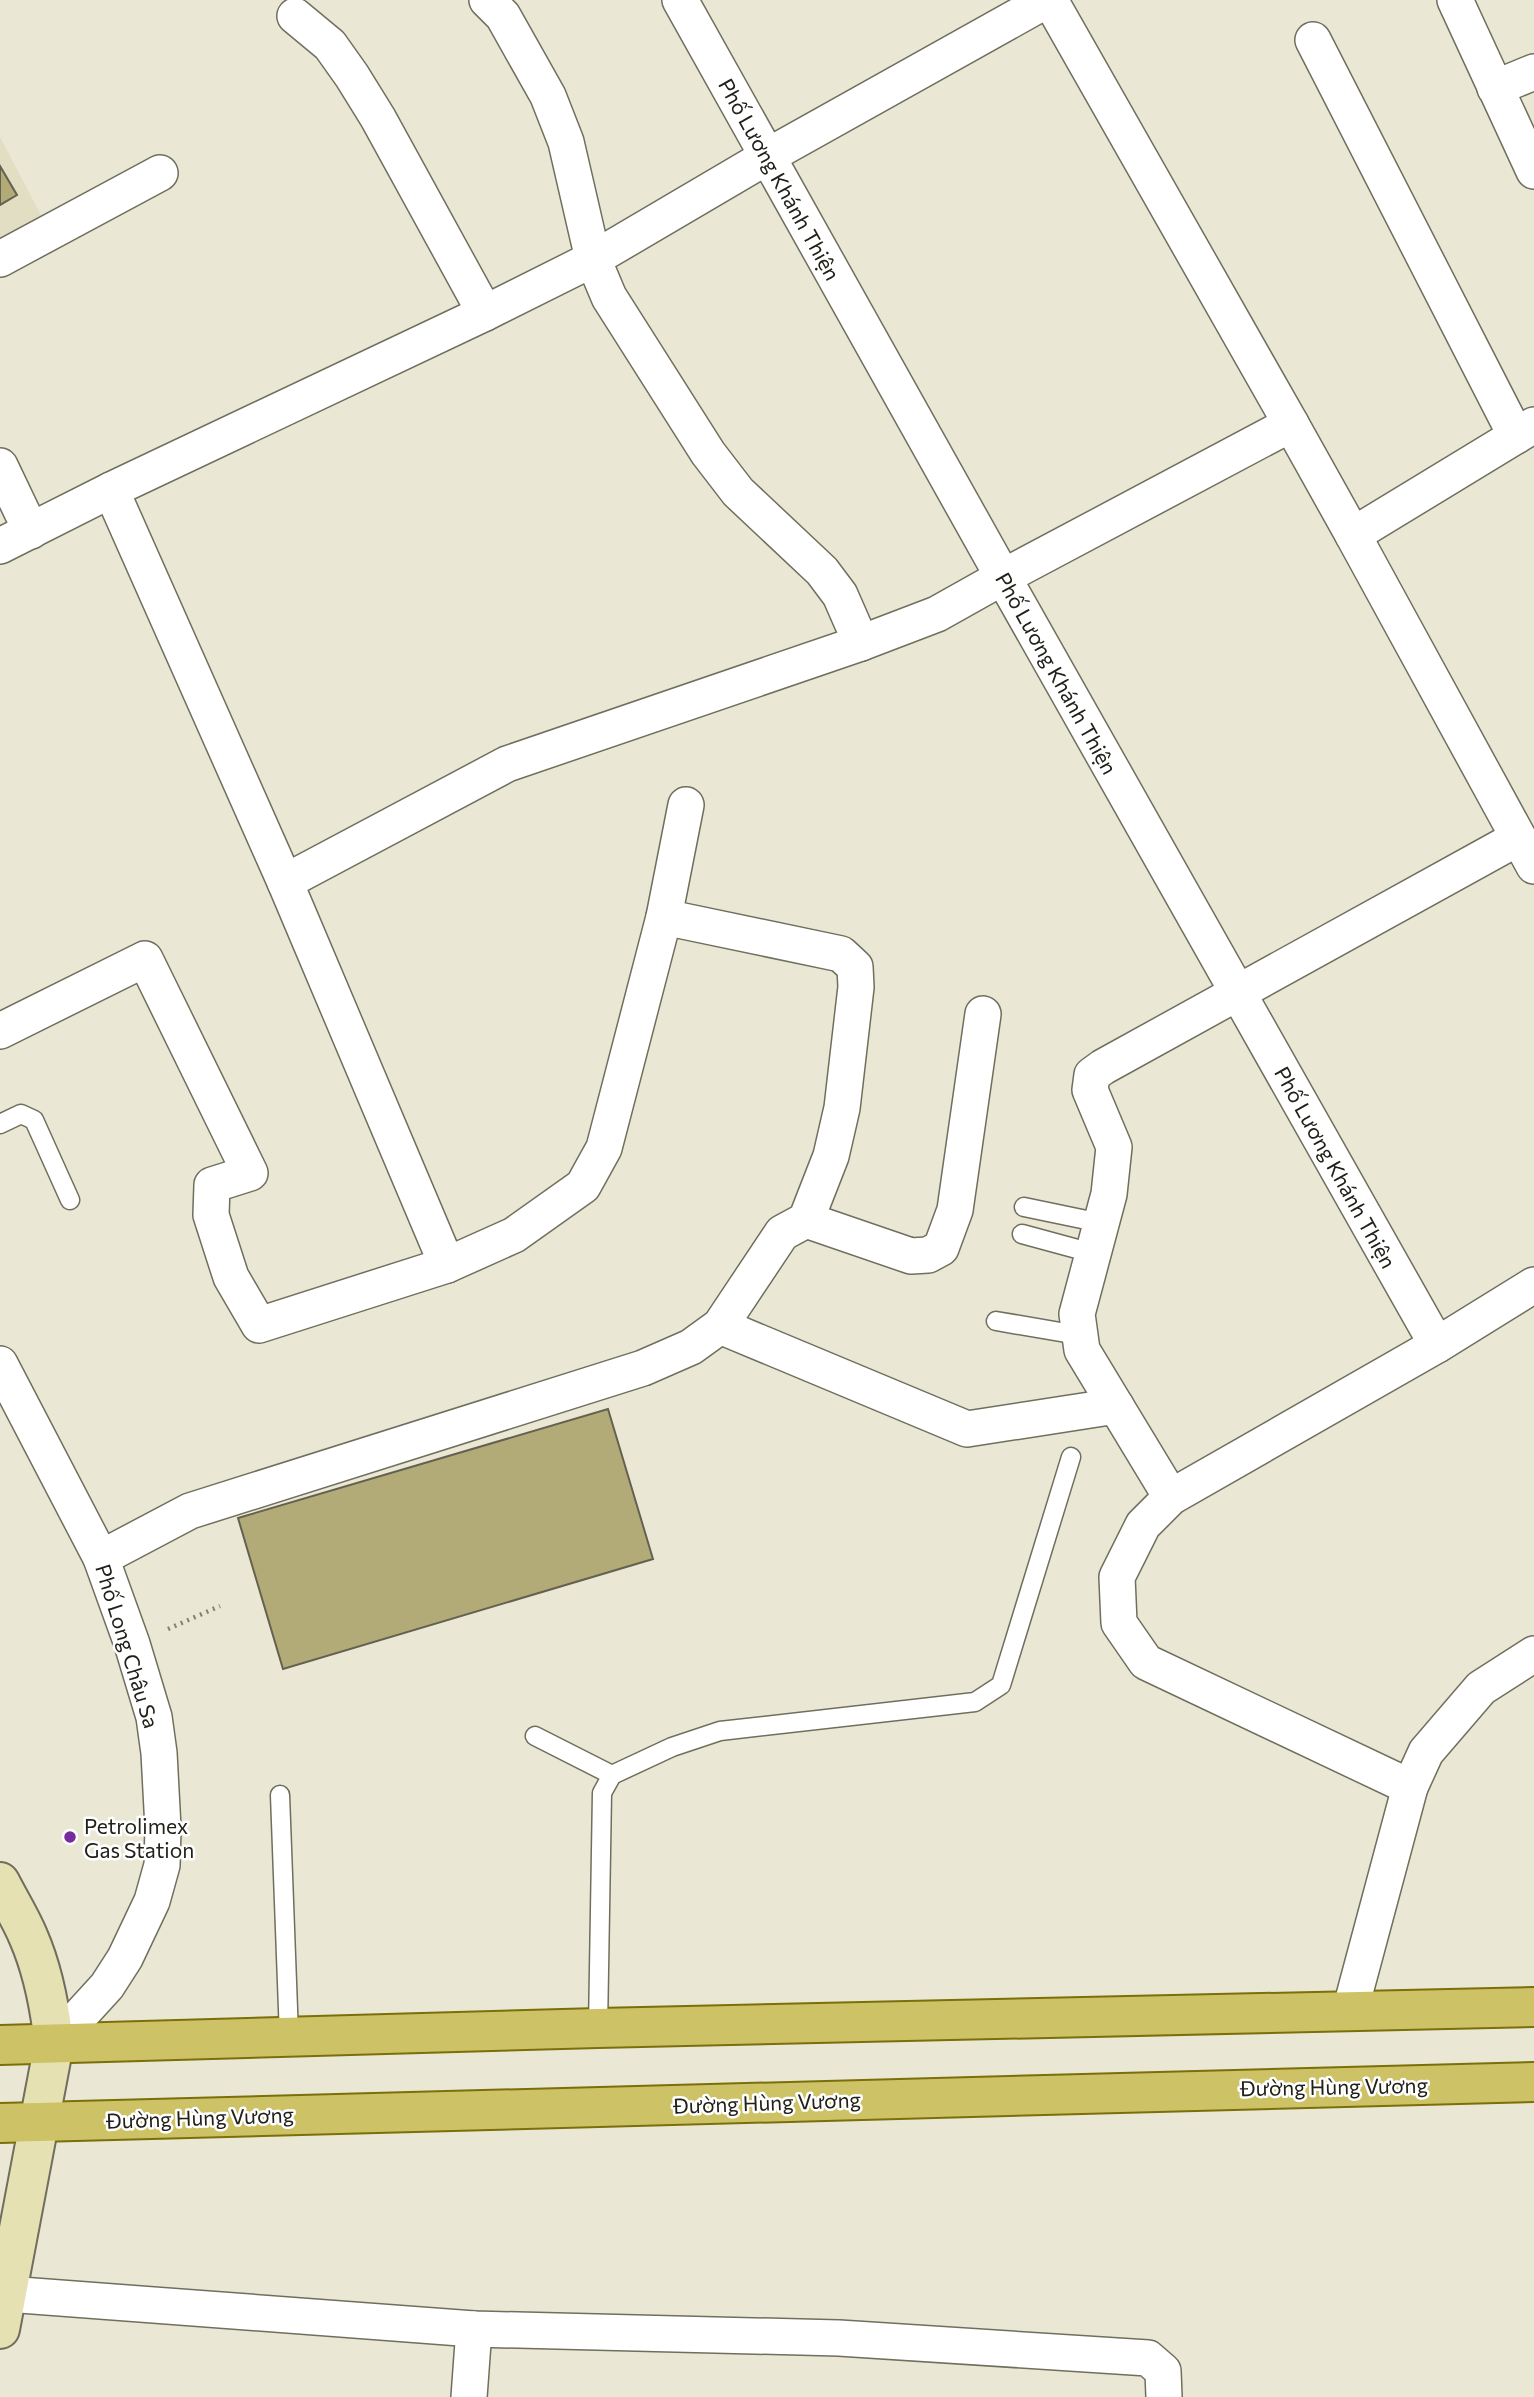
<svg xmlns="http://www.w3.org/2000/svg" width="1534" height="2397" font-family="Commissioner,sans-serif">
  <rect width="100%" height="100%" fill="#eae8d5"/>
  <polygon fill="#e1dec3" points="0,137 43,219 0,245"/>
  <g fill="#b2ab78" stroke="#646151" stroke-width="2">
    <polygon points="0,166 17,195 0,205"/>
    <polygon points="608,1409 653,1559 283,1669 238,1518"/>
  </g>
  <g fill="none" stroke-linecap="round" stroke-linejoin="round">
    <g stroke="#706e5d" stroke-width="21">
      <g id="lane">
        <polyline points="0,1124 21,1114 34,1120 70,1200"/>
        <polyline points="1024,1207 1101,1223"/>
        <polyline points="1022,1234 1092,1253"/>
        <polyline points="996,1321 1078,1335"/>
        <polyline points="535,1736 612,1775"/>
        <polyline points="280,1795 289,2036"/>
        <polyline points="598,2028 602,1793 612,1775 672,1747 720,1731 975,1702 1001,1685 1071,1457"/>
      </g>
    </g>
    <g stroke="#706e5d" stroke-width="38">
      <g id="street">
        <polyline points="487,0 503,16 548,96 566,142 593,259 609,297 708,453 738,492 822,571 840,595 861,643"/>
        <polyline points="680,0 1003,577 1437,1345"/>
        <polyline points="1050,0 1291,424"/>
        <polyline points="1455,0 1534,171"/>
        <polyline points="295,16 330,45 352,76 378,118 485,313"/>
        <polyline points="1313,40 1516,436"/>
        <polyline points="1495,88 1534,72"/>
        <polyline points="0,259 160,173"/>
        <polyline points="0,466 31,531"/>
        <polyline points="111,490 285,882 447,1265"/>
        <polyline points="1353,535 1534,866"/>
        <polyline points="0,546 111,490 485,313 593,259 768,156 1047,0"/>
        <polyline points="285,882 507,764 861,643 937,614 1003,577 1291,424 1353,535 1534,425"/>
        <polyline points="0,1031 145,959 250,1173 212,1185 211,1215 231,1277 259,1325 447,1265 514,1235 583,1186 604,1148 664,917 686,805"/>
        <polyline points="806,1220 911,1256 928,1255 941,1248 955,1210 983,1014"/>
        <polyline points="720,1326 967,1429 1116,1406"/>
        <polyline points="0,1364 101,1558 132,1644 154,1717 159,1753 163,1828 162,1865 152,1901 125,1958 107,1986 54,2044"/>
        <polyline points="1171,1497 1082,1350 1077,1314 1109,1194 1114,1147 1090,1090 1092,1075 1103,1067 1518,838"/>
        <polyline points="101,1558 190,1511 643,1368 691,1347 720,1326 782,1233 806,1220 831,1156 842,1108 856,987 855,967 841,954 664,917"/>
        <polyline points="1410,1787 1146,1662 1119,1623 1117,1577 1143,1525 1171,1497 1437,1345 1534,1285"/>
        <polyline points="1350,2011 1410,1787 1426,1752 1481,1688 1534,1654"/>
        <polyline points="7,2294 474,2329 839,2338 1148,2358 1163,2371 1164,2397"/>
        <polyline points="469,2397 474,2329"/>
      </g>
    </g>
    <g stroke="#706e5d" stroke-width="42">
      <path id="secondary" d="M0,1882C9,1900 20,1917 28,1936C43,1970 50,2007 54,2044L0,2329"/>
    </g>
    <g stroke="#7b6f09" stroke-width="42">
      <g id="primary">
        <polyline points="0,2045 598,2028 1534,2007"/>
        <polyline points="0,2123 1534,2082"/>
      </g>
    </g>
    <polyline stroke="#838174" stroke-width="4.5" stroke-dasharray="2 5" stroke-linecap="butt" points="168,1629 220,1606"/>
    <use href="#lane" stroke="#fff" stroke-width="18"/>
    <use href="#street" stroke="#fff" stroke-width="35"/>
    <use href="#secondary" stroke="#e6e1b2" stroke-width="38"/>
    <use href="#primary" stroke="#cdc266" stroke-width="38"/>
  </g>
  <circle fill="#772b9d" stroke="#fff" stroke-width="2.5" cx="70" cy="1837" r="7"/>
  <g text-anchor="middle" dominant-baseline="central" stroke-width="5" stroke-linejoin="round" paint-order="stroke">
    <g font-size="21" fill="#212019" stroke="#fff">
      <text transform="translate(780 179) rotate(61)">Phố Lương Khánh Thiện</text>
      <text transform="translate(1057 673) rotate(61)">Phố Lương Khánh Thiện</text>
      <text transform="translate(1336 1167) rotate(61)">Phố Lương Khánh Thiện</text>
      <text transform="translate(128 1646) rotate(73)">Phố Long Châu Sa</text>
      <text transform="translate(1334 2086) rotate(-1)">Đường Hùng Vương</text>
      <text transform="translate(767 2102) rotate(-2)">Đường Hùng Vương</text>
      <text transform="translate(200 2117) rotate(-2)">Đường Hùng Vương</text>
    </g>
    <g font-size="21" fill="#212019" stroke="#fff" text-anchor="start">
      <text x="84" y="1825">Petrolimex<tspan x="84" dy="24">Gas Station</tspan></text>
    </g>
  </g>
</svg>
